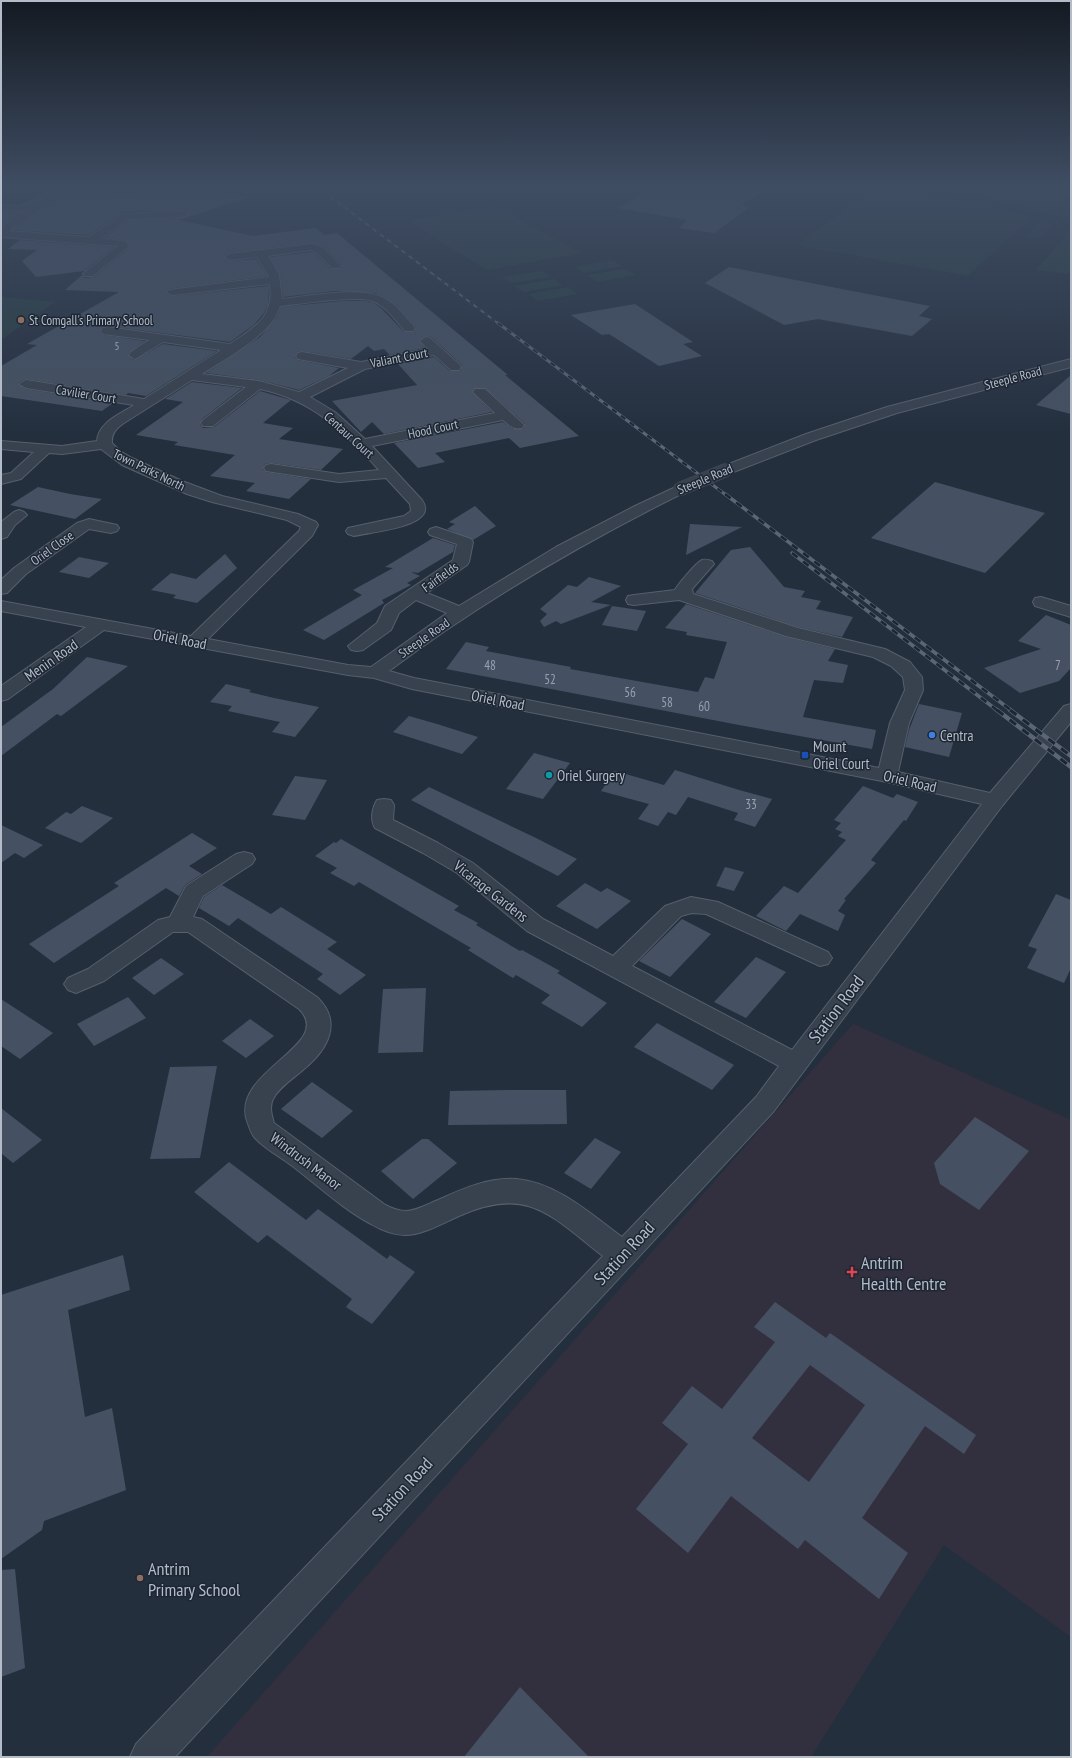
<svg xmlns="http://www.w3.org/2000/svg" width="1072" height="1758" font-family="'PT Sans Narrow',sans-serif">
  <rect width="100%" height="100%" fill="#242f3e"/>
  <polygon fill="#32303f" points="853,1024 1071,1120 1071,1637 944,1545 811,1757 207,1757"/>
  <g fill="#263c3f">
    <polygon points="876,188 963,200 1032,217 968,276 797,245"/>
    <polygon points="924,188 1071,188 1071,220 975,196"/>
    <polygon points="496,206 581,253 487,270 408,221"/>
    <polygon points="1040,222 1053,224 1039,239 1026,237"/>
    <polygon points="1071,230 1071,274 1036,270"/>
    <polygon points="612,260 622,266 584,273 574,267"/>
    <polygon points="625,269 636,275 597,282 587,275"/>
    <polygon points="542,271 551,277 512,283 502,277"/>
    <polygon points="554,279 563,285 524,292 514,286"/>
    <polygon points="568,287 578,294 538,301 528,294"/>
    <polygon points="1,297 55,302 1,340"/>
  </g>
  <g fill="#455162" fill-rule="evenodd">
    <polygon points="56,188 68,188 33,205 18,205"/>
    <polygon points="145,188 175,188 250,197 179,220 253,236 316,228 324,235 337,233 508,375 505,375 579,436 520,448 509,438 435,453 445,462 418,468 394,443 503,422 513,429 523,429 525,424 485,388 475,388 472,392 492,412 384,434 372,422 361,432 332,401 417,385 398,364 434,357 450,371 460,371 462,366 460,363 431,337 426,336 419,341 425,348 390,355 384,349 374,351 368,346 351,359 302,351 298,352 295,357 298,360 339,368 329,376 299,390 259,380 206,373 260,337 277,317 281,307 341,301 365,301 373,302 381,308 404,332 414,332 416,327 397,306 385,297 375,293 334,291 283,297 280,275 270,257 311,252 315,253 331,269 341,269 342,265 325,247 312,243 230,253 224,256 230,261 256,259 267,276 169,289 166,291 168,295 173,296 269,286 268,305 264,313 254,325 230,342 107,326 102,327 100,332 103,335 145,341 128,354 134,360 163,344 217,351 146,396 128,393 126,395 26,379 18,383 26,389 113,403 102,411 1,396 1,366 37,345 27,344 119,292 65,290 82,275 85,278 94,277 129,248 127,241 106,237 129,220 183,218 189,213 183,210 122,212 89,235 13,230 38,213 84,190 129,196"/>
    <polygon points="653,188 768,188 741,205 750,207 714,233 679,228 687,220 617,208"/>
    <polygon points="1,212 19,213 1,225"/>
    <polygon points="20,240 114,247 84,271 36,277 22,261 37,250 8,249"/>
    <polygon points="729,267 930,306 919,316 932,319 912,336 818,319 784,325 705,283"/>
    <polygon points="635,304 693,342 683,344 702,356 659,366 609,334 602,335 571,315"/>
    <polygon points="1071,375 1071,414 1036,405"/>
    <polygon points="192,382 242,388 202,419 200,424 203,428 214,427 260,391 291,400 263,423 293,428 279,439 343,449 321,470 271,463 265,464 263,469 266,472 311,479 289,499 246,491 255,483 210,476 235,455 174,445 178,442 136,435 183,402 165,399"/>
    <polygon points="935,482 1045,513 985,573 871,538"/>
    <polygon points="38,487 70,494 102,499 75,519 10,505"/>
    <polygon points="475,506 496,526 473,540 447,529 455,524 449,522"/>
    <polygon points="690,524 742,527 686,555"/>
    <polygon points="433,538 455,545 453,552 418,573 411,572 420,576 407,583 411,585 382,600 384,603 324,640 303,630 362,595 353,590 393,568 385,567"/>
    <polygon points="750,547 784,587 805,591 801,597 821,601 816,609 853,617 842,637 798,627 695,593 731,550"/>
    <polygon points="225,554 237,568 197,603 173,598 176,595 151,590 171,573 196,579"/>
    <polygon points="79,557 109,563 89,578 59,572"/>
    <polygon points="589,577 621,586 591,602 611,605 561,624 556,621 544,627 540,621 547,614 540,609 568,585 577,587"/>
    <polygon points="686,604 786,637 835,649 828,661 848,665 843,683 814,680 803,717 876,730 872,749 739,725 446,669 466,642 489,647 486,651 571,667 570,669 698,692 705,677 714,679 727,642 686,635 687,632 665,628"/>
    <polygon points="612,606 646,611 637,631 602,625"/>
    <polygon points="1046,615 1071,625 1071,668 1059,681 1020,693 984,668 1041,649 1018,641"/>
    <polygon points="87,657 128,666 61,716 57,714 1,756 1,727 53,689"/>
    <polygon points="226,684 251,690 249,692 274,698 319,707 295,737 272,732 280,722 228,711 232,706 210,702"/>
    <polygon points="919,704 962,713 949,757 905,747 909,730"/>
    <polygon points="409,716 437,724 478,737 462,754 393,732"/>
    <polygon points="534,753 570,763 543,799 506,789"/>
    <polygon points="675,770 739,790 772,799 755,827 734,820 738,813 688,797 676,815 668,812 658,826 638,819 649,804 601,791 615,771 664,785"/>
    <polygon points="295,776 327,780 305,820 272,815"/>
    <polygon points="863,786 893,798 897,794 918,802 906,821 904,820 871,860 876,863 844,899 846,900 838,911 845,915 838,931 800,914 786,931 756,916 784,886 798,893 846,840 838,836 842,832 835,829 841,823 834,820"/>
    <polygon points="429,787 536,838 577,859 558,876 411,800"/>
    <polygon points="82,806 113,818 81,843 45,828 66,812 71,814"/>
    <polygon points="1,825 43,845 24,858 15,853 1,863"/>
    <polygon points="192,833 217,848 189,866 202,874 185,885 179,896 166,888 54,963 29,944 119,886 114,883"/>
    <polygon points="341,839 459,906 454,910 478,923 476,925 520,951 522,950 560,971 557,973 607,1003 582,1027 541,1003 550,995 516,975 513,978 468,950 471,948 359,882 354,886 330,873 337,868 315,856 334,842 336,843"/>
    <polygon points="725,867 744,872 734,891 716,886"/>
    <polygon points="585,883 601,892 607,888 631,901 597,929 556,906"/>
    <polygon points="222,885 271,914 281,907 337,942 327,949 366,975 340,995 317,979 323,974 238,918 229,926 199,908 204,897"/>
    <polygon points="1056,894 1071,900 1071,968 1064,983 1027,968 1037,949 1028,946"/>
    <polygon points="682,919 711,934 670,977 639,961"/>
    <polygon points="756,957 786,972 746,1018 714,1002"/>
    <polygon points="161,958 184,974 154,995 132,978"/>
    <polygon points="426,988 423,1052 378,1053 383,989"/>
    <polygon points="128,997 146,1018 94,1046 77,1024"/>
    <polygon points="1,999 53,1033 20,1059 1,1046"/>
    <polygon points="250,1019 274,1036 246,1058 222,1041"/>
    <polygon points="657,1023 675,1033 734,1065 712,1090 634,1047"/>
    <polygon points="217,1066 200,1158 150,1159 170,1067"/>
    <polygon points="312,1082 353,1111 322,1138 281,1109"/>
    <polygon points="508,1090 566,1090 567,1124 448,1125 450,1091"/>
    <polygon points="1,1108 42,1140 13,1163 1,1153"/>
    <polygon points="975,1117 1029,1151 979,1210 940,1184 934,1163"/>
    <polygon points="595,1138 621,1152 591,1189 564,1173"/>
    <polygon points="422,1139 428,1139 457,1163 413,1199 381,1171"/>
    <polygon points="229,1162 306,1220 318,1209 387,1259 390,1255 415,1272 372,1324 346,1307 352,1299 267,1235 258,1243 194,1192"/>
    <polygon points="123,1255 130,1290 68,1310 85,1417 112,1408 126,1490 44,1521 42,1530 1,1559 1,1295"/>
    <path d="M775,1302L826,1338L830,1333L976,1435L964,1454L925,1426L862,1518L908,1553L879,1599L805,1540L798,1549L731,1496L688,1553L636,1509L688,1444L662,1423L692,1386L722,1409L775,1342L754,1327ZM810,1365L865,1405L809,1482L752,1438Z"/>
    <polygon points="15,1569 25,1668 1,1677 1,1570"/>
    <polygon points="520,1687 589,1757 464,1757"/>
  </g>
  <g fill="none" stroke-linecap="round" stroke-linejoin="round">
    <g stroke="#565f6c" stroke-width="2">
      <g id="minor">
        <polygon points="72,188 85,188 37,212 9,231 89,237 122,214 183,211 188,214 183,217 128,219 102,238 127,242 128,247 93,276 85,276 83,274 85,272 118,246 1,237 1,227 24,212 1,211 1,205 33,207"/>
        <polygon points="1059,188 1071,188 1071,194"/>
        <path d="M312,244L324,248L341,266L340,268H332L316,252L311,250L268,256L279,275L282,299C307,296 362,286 384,298C396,304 404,316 413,325L415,328L413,331H405C396,321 386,306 373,301C356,295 300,304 280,306C273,334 226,358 202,374L259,381L299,392L348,368L298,359L296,356L298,353L302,352L361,362L428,349L420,341L426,337L430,338L459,364L461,367L459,370H451L434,355L365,369L310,397L335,412L365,439L495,413L473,392L475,389H485L524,425L522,428C513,430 509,425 503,420L372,446L422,500C441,527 370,532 354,536L348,534L346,531L348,528L404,516L411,511L410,504L386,478L339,482L266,471L264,468L266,465L271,464L339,474L379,470C344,431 312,400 260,389L213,426H203L201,423L203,420L246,387L192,380L124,423C117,428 111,433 112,443L120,451L132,458L182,481L222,496L298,514L316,522L318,525L312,536L208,639L348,665L371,667L447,613L416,600L399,613L391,630L363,650L357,651L351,650L348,646L377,623L385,606L453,560L457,544L430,535L428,532L430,529L436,527L471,539L473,542L469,562L467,565L427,593L459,606L556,547L635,506L680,485L685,486L687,489L685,492C581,544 482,601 389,671L414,678L879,768L890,723L905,690L903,677L891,666L873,657L786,636L679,600L634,605L628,604L626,600L628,596L634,595L675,590C678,584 696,563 702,560C705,559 708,560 712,561L714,564L692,589L693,594L798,628L885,649L910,662L922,677L923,690L909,723L898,772L990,793L1064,706L1071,704V722L1002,806L774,1111L175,1757H130L136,1744L603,1256C550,1215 528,1185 459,1216C443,1223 423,1235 405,1235C394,1235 381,1230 371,1224C344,1210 316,1184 291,1165C280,1157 264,1148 255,1138C251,1134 249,1126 247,1121C230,1071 336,1045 299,1009L188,932H173L104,981L76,993L68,990L64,984L68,978L88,969L158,920L170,917L186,886L236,854L244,852L252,854L255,859L252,864L203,896L193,917L202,919L317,997C343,1022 328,1049 304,1069C294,1078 279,1087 273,1099C269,1107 272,1116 274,1123L384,1204C391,1208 398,1211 407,1211C417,1210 428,1204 438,1200C462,1189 489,1177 516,1179C556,1182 591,1214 622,1237L756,1097L779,1066L527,931L457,873L423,853L375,828C370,820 372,808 377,800L384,799L391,800L394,805L393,820L438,843L473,863L543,919L613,956L665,906L691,897L718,902L828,952L832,958L828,964L820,966L706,914L692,913L681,916L632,966L792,1050L982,804L887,782L412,689L374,678L348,675L104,630L8,699L1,701V686L86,627L1,611V601L191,636L299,531L301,527L287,520L212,502L187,494L122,465L101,449L62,454L49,453L21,479L1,484V475L11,473L34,452L1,449V441L62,446L97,441C98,422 121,414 134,405L26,388L19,384L26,380L144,399L221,350L163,342L135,359L129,355L131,352L149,340L103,334L101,331L103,328L107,327L230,344C255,327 274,318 270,284L173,295L169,294L167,292L169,290L269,277L257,257L230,260L225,257L230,254Z"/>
        <polygon points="1071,359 1071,367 897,413 816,440 731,473 721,473 719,470 721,467 806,434 887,407"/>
        <polygon points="19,510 24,512 27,515 15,525 7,537 1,539 1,522 14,512"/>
        <polygon points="89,519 117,525 119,528 117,531 111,533 89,529 26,574 7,593 1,594 1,580 14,568 77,523"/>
        <polygon points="1041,597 1071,606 1071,617 1035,606 1033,602 1035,598"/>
      </g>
    </g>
    <use href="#minor" fill="#38414e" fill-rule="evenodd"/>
    <g stroke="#5a6575" stroke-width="2">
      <polyline id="rail-far3" points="319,188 499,324"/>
    </g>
    <g stroke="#5a6575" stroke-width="3">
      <polyline id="rail-far2" points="498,323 726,495"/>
    </g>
    <g stroke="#5a6575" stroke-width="3.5">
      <g id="rail-far1">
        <polyline points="725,494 1012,711"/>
        <polyline points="792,553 998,711"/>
      </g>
    </g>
    <g stroke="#5a6575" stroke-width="4.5">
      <g id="rail">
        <polyline points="997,710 1071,767"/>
        <polyline points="1010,710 1071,756"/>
      </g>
    </g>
    <use href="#rail-far3" stroke="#1d2633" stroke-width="1.5" stroke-dasharray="4.5" stroke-linecap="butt"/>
    <use href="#rail-far2" stroke="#1d2633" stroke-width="2" stroke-dasharray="5.5" stroke-linecap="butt"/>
    <use href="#rail-far1" stroke="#1d2633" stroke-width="2.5" stroke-dasharray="7" stroke-linecap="butt"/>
    <use href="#rail" stroke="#1d2633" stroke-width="3" stroke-dasharray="8" stroke-linecap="butt"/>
    <g stroke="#565f6c" stroke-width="14" stroke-linecap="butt">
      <polyline id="minor-bridge" points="680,489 726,470"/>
    </g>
    <use href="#minor-bridge" stroke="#38414e" stroke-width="14"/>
  </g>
  <linearGradient id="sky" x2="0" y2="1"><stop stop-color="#141a22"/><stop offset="0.43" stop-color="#3f4d63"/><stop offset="1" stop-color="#3f4d63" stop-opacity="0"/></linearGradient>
  <rect width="1072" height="434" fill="url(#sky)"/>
  <g fill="#8d6e63" stroke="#1d2633" stroke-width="1.5">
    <circle cx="21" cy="320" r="4"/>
    <circle cx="140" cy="1578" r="4"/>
  </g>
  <circle fill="#3f7fe0" stroke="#1d2633" stroke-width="1.5" cx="932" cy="735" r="4"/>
  <rect fill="#1a4fb4" stroke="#1d2633" stroke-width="1.5" x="801" y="751" width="8" height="8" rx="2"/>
  <circle fill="#0f9aa8" stroke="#1d2633" stroke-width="1.5" cx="549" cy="775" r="4"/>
  <path fill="#e0444e" stroke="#1d2633" stroke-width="1.5" d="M850 1266h4v4h4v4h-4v4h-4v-4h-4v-4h4z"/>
  <g text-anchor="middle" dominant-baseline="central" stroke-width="3" stroke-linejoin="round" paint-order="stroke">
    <g font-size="11" fill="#98a1af">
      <text x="117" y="346">5</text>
    </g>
    <g font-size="13" fill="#b4bcc9" stroke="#1d2633" text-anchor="start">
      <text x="29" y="320">St Comgall's Primary School</text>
    </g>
    <g font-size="13" fill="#b4bcc9" stroke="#1d2633">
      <text transform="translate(399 358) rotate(-11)">Valiant Court</text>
      <text transform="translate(1013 378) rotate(-15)">Steeple Road</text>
      <text transform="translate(86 394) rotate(9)">Cavilier Court</text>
      <text transform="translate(433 429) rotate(-12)">Hood Court</text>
      <text transform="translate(349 435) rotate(42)">Centaur Court</text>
      <text transform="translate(149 470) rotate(26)">Town Parks North</text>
      <text transform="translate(705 479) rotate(-23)">Steeple Road</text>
      <text transform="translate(52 548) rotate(-36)">Oriel Close</text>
      <text transform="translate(440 577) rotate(-36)">Fairfields</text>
      <text transform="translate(424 638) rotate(-35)">Steeple Road</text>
    </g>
    <g font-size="13" fill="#98a1af">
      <text x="490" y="665">48</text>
      <text x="1058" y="665">7</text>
      <text x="550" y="679">52</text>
      <text x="630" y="692">56</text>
      <text x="667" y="702">58</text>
      <text x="704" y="706">60</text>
      <text x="751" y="804">33</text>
    </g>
    <g font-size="15" fill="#b4bcc9" stroke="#1d2633">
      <text transform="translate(180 639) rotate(11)">Oriel Road</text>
      <text transform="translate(51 660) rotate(-35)">Menin Road</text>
      <text transform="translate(498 700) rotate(11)">Oriel Road</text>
      <text transform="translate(910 781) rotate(13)">Oriel Road</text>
      <text transform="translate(491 891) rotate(38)">Vicarage Gardens</text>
      <text transform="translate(306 1161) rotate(37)">Windrush Manor</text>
    </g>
    <g font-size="15" fill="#b4bcc9" stroke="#1d2633" text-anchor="start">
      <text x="940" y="735">Centra</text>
      <text x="813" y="746">Mount<tspan x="813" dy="17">Oriel Court</tspan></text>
      <text x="557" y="775">Oriel Surgery</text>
    </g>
    <g font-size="18" fill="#b4bcc9" stroke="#1d2633">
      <text transform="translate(836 1009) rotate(-53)">Station Road</text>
      <text transform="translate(624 1253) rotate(-47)">Station Road</text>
      <text transform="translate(402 1489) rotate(-47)">Station Road</text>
    </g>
    <g font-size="18" fill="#b4bcc9" stroke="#1d2633" text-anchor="start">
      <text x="861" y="1262">Antrim<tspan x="861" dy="21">Health Centre</tspan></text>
      <text x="148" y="1568">Antrim<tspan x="148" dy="21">Primary School</tspan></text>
    </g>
  </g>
  <rect width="1072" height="1758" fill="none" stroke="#b4bcc9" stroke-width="4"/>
</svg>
